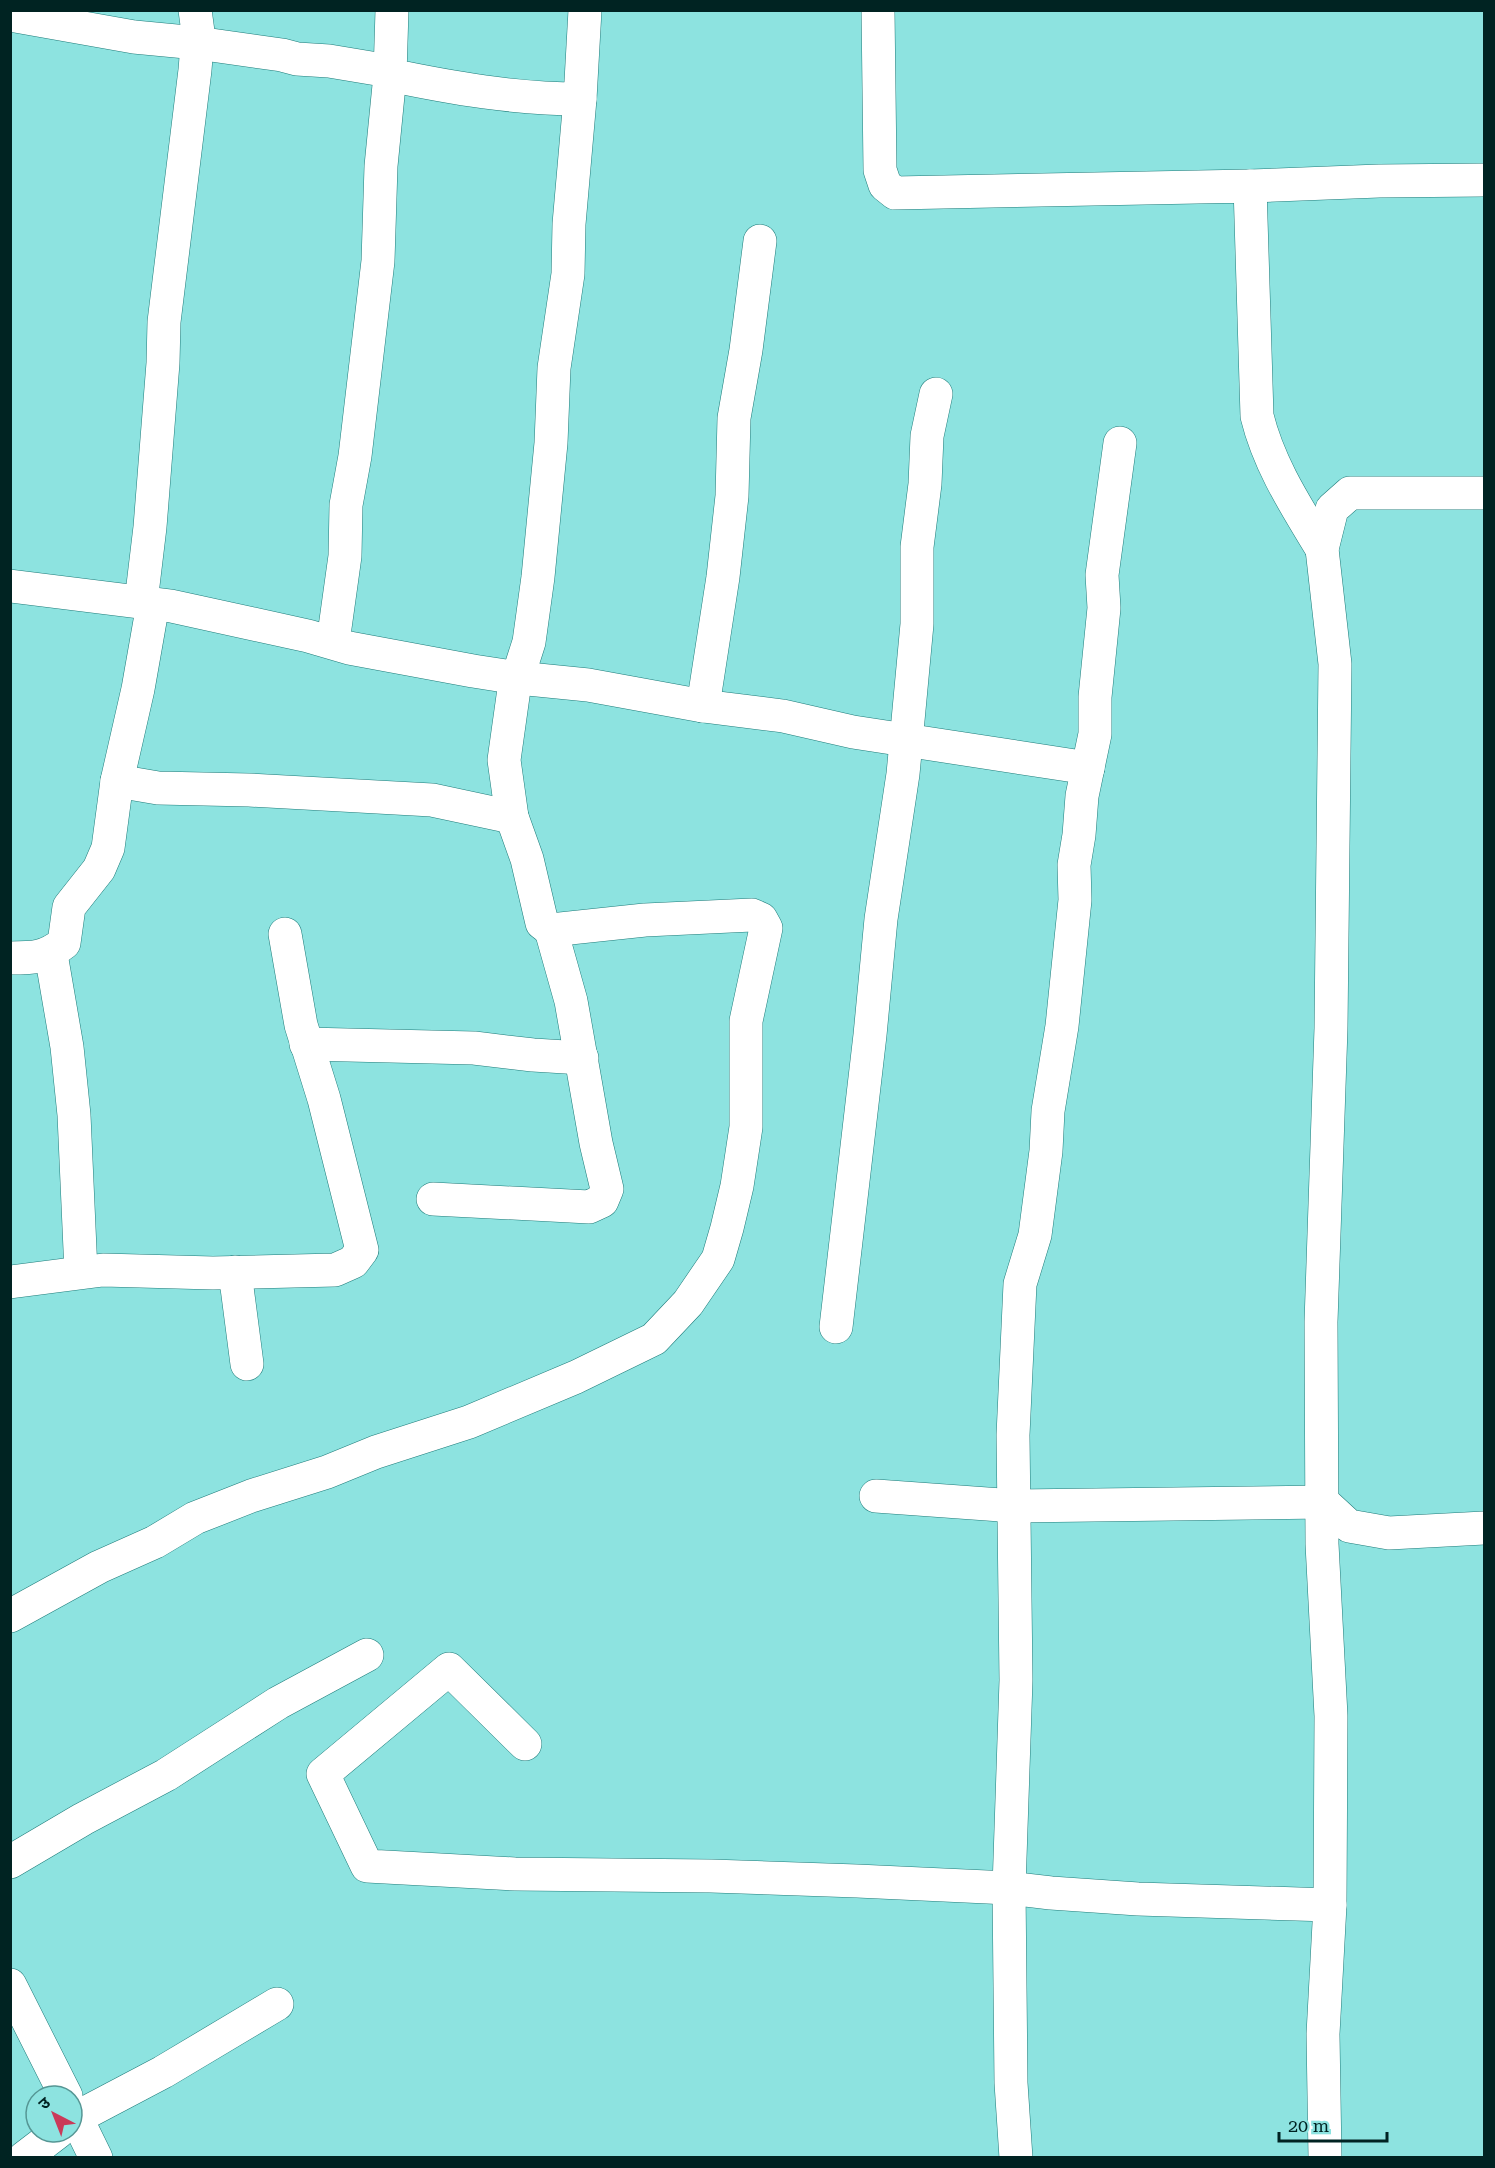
<svg xmlns="http://www.w3.org/2000/svg" width="1495" height="2168" font-family="'Roboto Serif','Noto Sans Devanagari',serif">
  <rect width="100%" height="100%" fill="#8de3e0"/>
  <g fill="none" stroke-linecap="round" stroke-linejoin="round">
    <g stroke="#1e7c7a" stroke-width="34">
      <g id="minor">
        <path d="M878,10L880,170L885,185L895,193L1250,186L1257,416C1269,465 1296,506 1322,549"/>
        <polyline points="10,15 134,37 197,43 282,55 297,59 329,61 377,69 390,75 381,166 378,261 355,456 346,505 345,556 333,642"/>
        <polyline points="580,99 585,10"/>
        <polyline points="1250,186 1379,181 1484,180"/>
        <polyline points="10,586 171,606 308,636 349,648 473,671 518,678 588,685 703,706 783,716 853,732 1088,768"/>
        <polyline points="141,602 150,527 163,363 164,322 195,70 198,32 195,10"/>
        <polyline points="703,706 723,577 732,496 734,418 746,350 760,241"/>
        <polyline points="117,781 158,788 249,790 432,800 512,817"/>
        <polyline points="51,954 67,1047 74,1115 81,1272"/>
        <path d="M10,958C34,958 45,958 64,943L69,907L99,869L108,848L117,781L138,689L153,604"/>
        <polyline points="306,1044 474,1048 533,1055 582,1058"/>
        <polyline points="433,1199 589,1207 602,1201 607,1189 596,1143 571,1001 551,930"/>
        <polyline points="235,1272 247,1364"/>
        <polyline points="10,1282 103,1270 213,1273 335,1270 353,1262 362,1250 324,1099 301,1025 285,934"/>
        <polyline points="836,1327 870,1035 881,919 903,774 917,624 917,547 925,484 927,436 936,394"/>
        <polyline points="876,1496 1015,1506 1323,1502 1349,1526 1389,1533 1484,1528"/>
        <path d="M10,1616L99,1567L155,1542L195,1518L251,1496L327,1472L376,1452L469,1422L576,1377L654,1339L688,1303L718,1259L727,1228L737,1186L746,1127V1021L766,928L761,919L752,915L645,920L551,930L542,923L527,859L512,817L504,760L514,689L529,642L538,577L551,443L554,368L568,274L569,224L580,99C516,99 452,88 390,75L392,10"/>
        <polyline points="525,1744 449,1669 323,1774 367,1866 515,1874 711,1876 857,1881 1009,1888 1051,1893 1138,1899 1330,1905"/>
        <polyline points="10,1862 83,1819 166,1775 278,1703 367,1655"/>
        <polyline points="72,2122 89,2111 163,2072 277,2004"/>
        <polyline points="24,2158 58,2132"/>
        <polyline points="1016,2158 1011,2083 1009,1888 1016,1680 1013,1435 1020,1284 1035,1235 1046,1151 1048,1111 1062,1026 1075,900 1074,865 1079,835 1082,796 1095,734 1095,697 1104,608 1102,575 1120,443"/>
        <polyline points="1325,2158 1323,2034 1330,1905 1331,1716 1322,1544 1321,1322 1331,1028 1335,664 1322,549 1332,509 1350,493 1484,493"/>
      </g>
    </g>
    <g stroke="#1e7c7a" stroke-width="34">
      <g id="tertiary">
        <polyline points="10,1985 66,2096"/>
        <polyline points="72,2109 96,2158"/>
      </g>
    </g>
    <use href="#minor" stroke="#fff" stroke-width="33"/>
    <use href="#tertiary" stroke="#fff" stroke-width="33"/>
  </g>
  <rect width="1495" height="2168" fill="none" stroke="#002322" stroke-width="24"/>
  <g transform="translate(54 2114) rotate(318)"><circle r="28" fill="#8de3e0" stroke="#559694" stroke-width="1.5"/>
  <path d="M0-4.5L10 22L0 15L-10 22Z" fill="#ca3a59"/>
  <text y="-9" font-size="16" font-weight="bold" text-anchor="middle" fill="#002322">उ</text>
  </g>
  <path d="M1279 2132v9h108v-9" fill="none" stroke="#002322" stroke-width="3"/>
  <text x="1288" y="2132" font-size="18" fill="#002322" stroke="#8de3e0" stroke-width="4.5" paint-order="stroke">20 m</text>
</svg>
